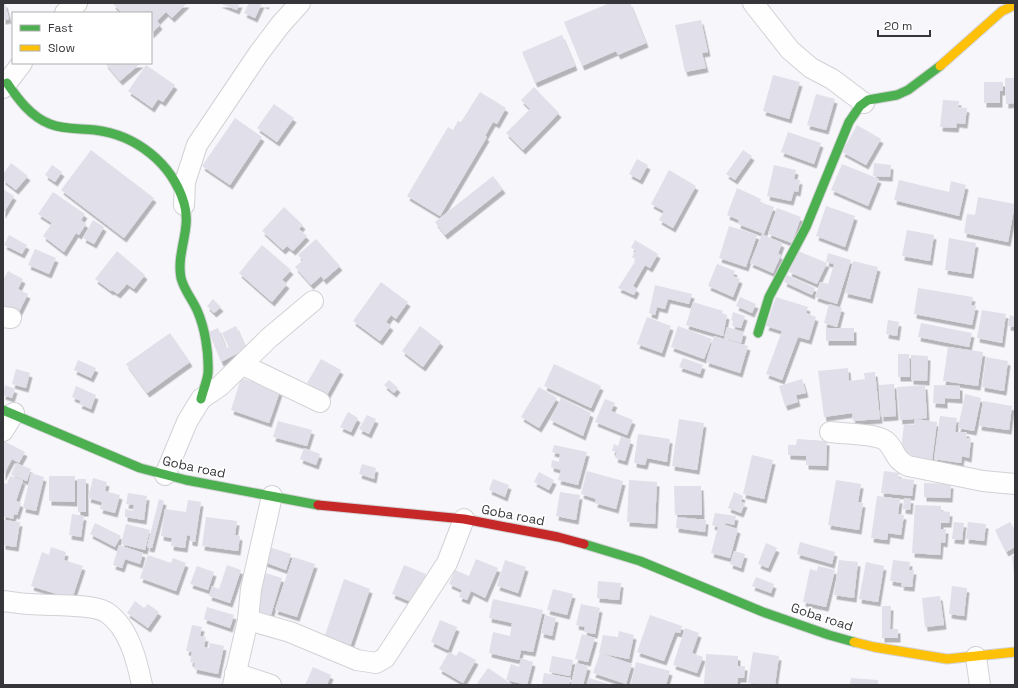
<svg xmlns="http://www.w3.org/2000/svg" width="1018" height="688" font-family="'Space Grotesk',sans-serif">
  <defs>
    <filter id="shadow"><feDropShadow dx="2.5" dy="4.5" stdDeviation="0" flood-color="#0004"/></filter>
  </defs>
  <rect width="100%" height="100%" fill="#f6f6fb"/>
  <g fill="#e1dfe9" filter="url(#shadow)">
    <polygon points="3,3 5,3 9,19 3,20"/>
    <polygon points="114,3 187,3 172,18 166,12 157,21 160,25 151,34 151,13 128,12 122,13 113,4"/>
    <polygon points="219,3 240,3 237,10"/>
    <polygon points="249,3 267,3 266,5 262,3 255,18 244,13"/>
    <polygon points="610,3 630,3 646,43 618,55 616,51 582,66 564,22"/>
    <polygon points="701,20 708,52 702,53 706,68 685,72 675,25"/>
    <polygon points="562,35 575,66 535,83 522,52"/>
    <polygon points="105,63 141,63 120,81"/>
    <polygon points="146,65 175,85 163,102 158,99 152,108 128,91"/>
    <polygon points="773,75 800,82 789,119 763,111"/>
    <polygon points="1005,78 1015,78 1015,103 1006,104"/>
    <polygon points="984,82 1003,82 1003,91 1000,91 1000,103 984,103"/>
    <polygon points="534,87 559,113 523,150 506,133 530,109 521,100"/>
    <polygon points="480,92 506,108 497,124 493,122 485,136 487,137 440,216 407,196 448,127 453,130 458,121 461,122"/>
    <polygon points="816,94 835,99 826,130 807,125"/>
    <polygon points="943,100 959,101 958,107 967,108 965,124 957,123 956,128 940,127"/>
    <polygon points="274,104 294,118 277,142 257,128"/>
    <polygon points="235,118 262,137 230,185 202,166"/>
    <polygon points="857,125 881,139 866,165 842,152"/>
    <polygon points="788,132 821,143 814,164 781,152"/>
    <polygon points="91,150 154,198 124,238 61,190"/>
    <polygon points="743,150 752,156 735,180 726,174"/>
    <polygon points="637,159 648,165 640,180 629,174"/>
    <polygon points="11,163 28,176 16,190 3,180 3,174"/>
    <polygon points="874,163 891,165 890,177 873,176"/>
    <polygon points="842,164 879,179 868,206 831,190"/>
    <polygon points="52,165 62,172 55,182 45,175"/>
    <polygon points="774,165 796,170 794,179 800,180 798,192 794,191 791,201 767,196"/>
    <polygon points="669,170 696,186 673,228 659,220 664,211 651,204"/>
    <polygon points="493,176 503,189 445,235 435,222"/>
    <polygon points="899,180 949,192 951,181 966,185 959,216 894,200"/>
    <polygon points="737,188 761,199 760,202 774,207 764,234 738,224 739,220 727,215"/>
    <polygon points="3,189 14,196 3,214"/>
    <polygon points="53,192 85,214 81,220 86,224 79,235 76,233 64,252 43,236 52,223 38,214"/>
    <polygon points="978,197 1015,204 1008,242 964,233 967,214 975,215"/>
    <polygon points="826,206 855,216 845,247 816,236"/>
    <polygon points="284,207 303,225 299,229 307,236 293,251 287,246 283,250 262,231"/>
    <polygon points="777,208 801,217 792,243 768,234"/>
    <polygon points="93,220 104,227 94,244 83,238"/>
    <polygon points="729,226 757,235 746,267 719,258"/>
    <polygon points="907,230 934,235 930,261 902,256"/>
    <polygon points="762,234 782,243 778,254 781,255 773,273 750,263"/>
    <polygon points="9,235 27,245 22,254 4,245"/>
    <polygon points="949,238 976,243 971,274 945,270"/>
    <polygon points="316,239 340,266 324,280 321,276 311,285 295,267 303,260 298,255"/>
    <polygon points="635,240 658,254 650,268 645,265 633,286 637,289 634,295 618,288 636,260 632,257 636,250 631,248"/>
    <polygon points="262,245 291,270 282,280 287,284 272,302 239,273"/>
    <polygon points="35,249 56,258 49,274 28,265"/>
    <polygon points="117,251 145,275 134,289 127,284 118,294 112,290 111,291 95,279"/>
    <polygon points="798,251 827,263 817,284 789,272"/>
    <polygon points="828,253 851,260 837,304 815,297 820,282 828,284 834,264 826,262"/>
    <polygon points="853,261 878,267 870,299 845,293"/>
    <polygon points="717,264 735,271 733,276 740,279 733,297 708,286"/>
    <polygon points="8,271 23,279 18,289 28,294 16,318 3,311 3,280"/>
    <polygon points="787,275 815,288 812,295 784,282"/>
    <polygon points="381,282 408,302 396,319 391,315 386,322 391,326 380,341 353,321"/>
    <polygon points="655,285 692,294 689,304 668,299 665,309 657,307 655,315 649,313"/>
    <polygon points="918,288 973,297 971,305 976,306 972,325 914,314"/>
    <polygon points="740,297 756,304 752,313 736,306"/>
    <polygon points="776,297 808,307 806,313 816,317 809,340 798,337 782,380 766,374 782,331 766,326"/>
    <polygon points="213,299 221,307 214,313 207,306"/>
    <polygon points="693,302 723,311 722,313 727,315 723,336 686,325"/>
    <polygon points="829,304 842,308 837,327 824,323"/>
    <polygon points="982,310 1006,314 1002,343 977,338"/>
    <polygon points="733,312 745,316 741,328 732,326 733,321 731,320"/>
    <polygon points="1010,315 1015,317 1015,327 1008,326"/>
    <polygon points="647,317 671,326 662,353 637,344"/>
    <polygon points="888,320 899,322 897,336 886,334"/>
    <polygon points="921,323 972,333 969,347 918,337"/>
    <polygon points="236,326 246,349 221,362 209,332 218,328 226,348 229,347 222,333"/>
    <polygon points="420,326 441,342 423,367 402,351"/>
    <polygon points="678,326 712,339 704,359 671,347"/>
    <polygon points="727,327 744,332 741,343 724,338"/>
    <rect x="826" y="328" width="28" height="13"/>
    <polygon points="170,333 190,362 147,393 126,364"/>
    <polygon points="714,336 748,346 740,373 706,362"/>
    <polygon points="948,347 983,352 978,386 943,381"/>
    <polygon points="898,354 909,354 910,377 898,377"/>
    <polygon points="911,355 928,356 927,381 911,380"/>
    <polygon points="986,357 1008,361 1004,391 982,387"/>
    <polygon points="683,358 703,365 700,374 679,367"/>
    <polygon points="321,359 341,370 327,395 307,383"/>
    <polygon points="78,360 96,368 91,378 74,370"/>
    <polygon points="554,364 601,386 591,408 544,386"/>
    <polygon points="848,368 849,381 865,379 864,373 875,372 880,419 853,421 852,413 824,417 818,371"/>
    <polygon points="16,369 30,373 26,388 12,384"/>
    <polygon points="241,378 280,391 269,423 231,410"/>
    <polygon points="802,379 806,393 796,395 798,402 785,406 779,386"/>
    <polygon points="389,380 398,388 394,393 384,385"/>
    <polygon points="894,384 896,416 881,417 879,385"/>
    <polygon points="5,385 15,389 12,398 3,395"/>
    <polygon points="925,385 927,418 900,420 897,387"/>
    <polygon points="934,385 960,386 960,399 945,398 945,404 933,403"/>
    <polygon points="76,386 96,395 91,409 79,404 81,401 72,397"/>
    <polygon points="539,387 557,398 539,428 521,417"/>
    <polygon points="965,394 981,398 974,431 958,428"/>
    <polygon points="561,398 591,413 583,436 550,420"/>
    <polygon points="605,399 615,403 611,411 633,420 627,435 595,422"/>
    <polygon points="983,401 1012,406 1009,430 979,426"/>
    <polygon points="348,412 358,418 351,432 340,427"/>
    <polygon points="367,415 376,419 369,434 359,429"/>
    <polygon points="940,416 957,418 955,432 967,432 966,438 971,438 969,458 962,456 961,463 934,459"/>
    <polygon points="679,419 704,423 697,470 672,466"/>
    <polygon points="915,419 937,422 932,461 900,457 904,424 914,425"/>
    <polygon points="278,421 312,430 307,446 273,437"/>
    <polygon points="638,434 670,439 667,462 647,458 645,465 634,463"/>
    <polygon points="621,437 631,440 625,461 615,458 617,452 612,451 614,444 618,446"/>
    <polygon points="797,439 827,441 826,466 806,465 806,456 788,455 788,445 796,445"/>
    <polygon points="4,441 25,452 19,463 12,459 3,476"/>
    <polygon points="554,445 587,452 578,485 558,480 561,470 551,467 552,460 559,462 560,454 552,452"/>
    <polygon points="304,448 320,454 316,465 300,459"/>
    <polygon points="752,455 773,460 764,499 743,494"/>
    <polygon points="16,463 31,469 27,481 11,475"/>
    <polygon points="362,464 376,468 374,479 359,474"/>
    <polygon points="587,471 623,481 616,509 595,503 596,499 581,494"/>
    <polygon points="884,471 899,473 898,478 914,480 912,496 881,493"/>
    <polygon points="539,472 554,480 549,490 534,482"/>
    <polygon points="31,473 44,477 36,511 23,508"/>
    <polygon points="10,476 23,480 16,501 21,503 17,515 14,514 13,519 3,516 3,483 7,484"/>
    <polygon points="49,476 75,476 75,502 49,501"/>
    <polygon points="93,478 107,482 105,491 120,495 115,513 100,509 102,502 88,498"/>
    <polygon points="77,479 86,479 86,512 78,512"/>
    <polygon points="493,479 509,485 505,497 489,490"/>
    <polygon points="629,480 657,482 655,524 627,522"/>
    <polygon points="836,480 861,484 858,502 863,503 859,530 828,525"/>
    <polygon points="924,483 951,484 950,498 924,497"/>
    <polygon points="674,486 701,486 702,515 675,515"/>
    <polygon points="560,492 580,495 576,520 556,516"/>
    <polygon points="734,492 743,496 741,502 745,503 741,513 728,508"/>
    <polygon points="128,493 147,496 144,520 125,517 125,509 133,511 134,505 126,504"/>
    <polygon points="877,496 900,499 898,514 904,515 901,535 888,533 887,540 871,538"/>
    <polygon points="904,498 911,499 910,510 903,509"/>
    <polygon points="159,499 164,501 152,548 147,547"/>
    <polygon points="188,500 201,502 195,542 190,541 190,536 187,535 185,548 171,546 172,538 161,536 165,509 186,512"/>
    <polygon points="915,505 941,506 941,511 950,512 949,523 941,523 941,529 946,529 945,543 941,542 940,555 912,553"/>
    <polygon points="715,513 736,516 734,525 726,523 727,518 725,525 738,529 730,558 711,553 718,527 712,525"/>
    <polygon points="72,514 84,516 81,537 69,535"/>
    <polygon points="206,517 237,521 235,535 240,536 238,551 202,546"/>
    <polygon points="677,517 706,520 705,532 676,528"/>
    <polygon points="3,520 20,522 16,547 3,545"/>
    <polygon points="954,522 964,523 962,540 952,539"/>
    <polygon points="968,522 986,524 984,541 966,539"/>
    <polygon points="1010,522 1015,531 1015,547 1006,552 995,530"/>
    <polygon points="95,523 121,536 115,547 90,534"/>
    <polygon points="126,524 150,530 145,550 121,544"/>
    <polygon points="800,542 835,552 832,564 797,554"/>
    <polygon points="766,543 777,548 768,568 758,564"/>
    <polygon points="119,545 143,553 140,564 125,559 122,568 113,565"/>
    <polygon points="51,547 66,552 64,560 83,566 72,599 31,586 42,552 49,555"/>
    <polygon points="269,547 291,554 286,570 264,562"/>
    <polygon points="734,551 745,554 741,568 730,564"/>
    <polygon points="148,555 171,563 173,558 186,563 176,591 140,578"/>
    <polygon points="1012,556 1015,556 1015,576 1014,576"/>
    <polygon points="293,557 315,564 297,617 275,610"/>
    <polygon points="476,559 498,568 485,598 471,591 467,600 459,597 462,590 449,584 455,570 469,576"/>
    <polygon points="505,560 526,567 518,593 497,586"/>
    <polygon points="839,560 858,562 854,598 834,595"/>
    <polygon points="893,560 910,562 909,570 914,570 912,587 901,586 902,583 890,581"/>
    <polygon points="866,562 884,566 878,602 859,599"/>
    <polygon points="227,565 241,570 230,603 209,596 212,586 219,589"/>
    <polygon points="404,565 426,574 414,603 392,594"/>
    <polygon points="197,566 214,572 208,590 190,584"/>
    <polygon points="818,566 835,570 826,607 803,602 810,569 817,571"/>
    <polygon points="265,573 282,578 270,618 254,613"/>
    <polygon points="756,577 774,584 771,593 752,586"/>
    <polygon points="344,579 370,589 350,647 324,638"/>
    <polygon points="598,581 621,583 619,600 597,598"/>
    <polygon points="952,586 967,588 964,616 949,614"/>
    <polygon points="553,589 573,594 567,615 547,610"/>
    <polygon points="940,596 944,625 925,627 922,598"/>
    <polygon points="493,599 543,610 533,652 521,650 519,660 489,653 493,632 510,636 512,623 489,618"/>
    <polygon points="135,601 144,608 148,604 159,612 148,628 127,613"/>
    <polygon points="581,604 600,608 595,634 584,632 585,627 576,625"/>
    <polygon points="882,606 891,606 890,629 898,629 898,638 882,638"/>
    <polygon points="207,607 234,615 230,628 204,619"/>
    <polygon points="545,615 556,618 552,636 541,633"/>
    <polygon points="650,615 682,626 680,633 675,632 664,661 637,652"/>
    <polygon points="440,620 457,627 448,650 431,642"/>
    <polygon points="192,625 202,627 200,636 206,637 204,647 209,648 210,643 224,646 218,674 194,669 195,663 190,662 192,652 186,651"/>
    <polygon points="685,628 699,633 692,653 703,657 697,673 673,665"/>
    <polygon points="619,631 634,635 629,659 599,653 603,635 618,637"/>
    <polygon points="582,634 595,638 588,662 575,659"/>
    <polygon points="459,651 476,660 463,683 439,669 449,652 456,656"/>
    <polygon points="753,652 779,656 775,685 748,683"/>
    <polygon points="600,653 632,664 626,684 593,673"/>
    <polygon points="706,654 738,656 738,666 745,666 744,678 738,678 737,685 704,685"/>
    <polygon points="552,656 573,660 570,676 549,672"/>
    <polygon points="521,658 533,662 527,685 506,680 511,664 519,667"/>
    <polygon points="636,662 670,671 666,685 631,684"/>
    <polygon points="576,663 588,666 583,685 571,684"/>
    <polygon points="313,667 331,675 327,685 305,685"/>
    <polygon points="488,668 503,678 513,685 476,685"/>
    <polygon points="544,673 571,678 569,685 542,685"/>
    <polygon points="589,678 612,685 587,685"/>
    <polygon points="851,678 878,680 878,685 850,685"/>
  </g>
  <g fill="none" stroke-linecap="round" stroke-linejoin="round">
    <g stroke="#d2d2d6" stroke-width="22">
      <g id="street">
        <polyline points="753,3 790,50 811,68 832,79 864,103"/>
        <polyline points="65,13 77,3"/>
        <polyline points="3,88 22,63"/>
        <polyline points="184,205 185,182 197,145 259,53 281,24 300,3"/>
        <polyline points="3,317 11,318"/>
        <polyline points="243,365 320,402"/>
        <polyline points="3,431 14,413"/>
        <path d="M830,432C844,434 880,433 888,443C897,453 894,459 908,466L983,481L1015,484"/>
        <polyline points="165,475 187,422 201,399 220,386 269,338 313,301"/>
        <path d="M3,601C12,602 21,604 30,604C49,606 91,603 106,612C129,627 137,661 142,685"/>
        <polyline points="248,620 290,632 357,660 376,663 385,658 447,563 464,519"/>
        <polyline points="976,657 980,685"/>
        <polyline points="235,673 271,685"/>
        <polyline points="233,685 248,620 251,589 272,496"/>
      </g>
    </g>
    <g stroke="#d2d2d6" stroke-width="11">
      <g id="fast">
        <path d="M7,83C18,99 31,117 50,124C65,130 81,128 95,130C136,135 172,163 184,203C192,229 176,252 181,278C184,290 192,299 197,310C205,328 209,353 208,373C207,382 203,390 201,399"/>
        <polyline points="758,333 769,297 806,227 849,122 860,106 868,100 897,95 908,90 940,66"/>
        <polyline points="3,410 140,468 186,480 318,505"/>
        <polyline points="584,544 640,561 763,612 829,635 854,642"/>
      </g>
    </g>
    <g stroke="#d2d2d6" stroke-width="11">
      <g id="slow">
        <polyline points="940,66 1002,11 1015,5"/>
        <polyline points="854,642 874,647 947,659 1015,652"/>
      </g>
    </g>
    <g stroke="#d2d2d6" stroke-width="11">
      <polyline id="jam" points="318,505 464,519 558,537 584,544"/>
    </g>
    <use href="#street" stroke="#fefefe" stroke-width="20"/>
    <use href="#fast" stroke="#4caf50" stroke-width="9"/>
    <use href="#slow" stroke="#ffc107" stroke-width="9"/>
    <use href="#jam" stroke="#c62828" stroke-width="9"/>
  </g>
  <g text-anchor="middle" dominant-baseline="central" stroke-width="3.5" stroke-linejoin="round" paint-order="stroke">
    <g font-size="13" fill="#36363a" stroke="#fff">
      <text transform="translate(194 467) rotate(12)">Goba road</text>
      <text transform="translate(513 515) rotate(11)">Goba road</text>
      <text transform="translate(822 617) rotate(18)">Goba road</text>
    </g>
  </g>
  <rect width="1018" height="688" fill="none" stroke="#36363a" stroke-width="8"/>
  <rect x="12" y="12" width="140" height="52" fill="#ffffff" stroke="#afafb0"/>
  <rect x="20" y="25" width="20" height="6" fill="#4caf50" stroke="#afafb0"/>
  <text x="48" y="32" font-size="12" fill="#36363a">Fast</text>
  <rect x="20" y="45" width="20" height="6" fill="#ffc107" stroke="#afafb0"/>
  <text x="48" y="52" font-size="12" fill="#36363a">Slow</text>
  <path d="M878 30v6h52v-6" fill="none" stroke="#36363a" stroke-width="2"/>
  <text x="884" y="30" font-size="12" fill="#36363a" stroke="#ffffff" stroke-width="3" paint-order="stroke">20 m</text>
</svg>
